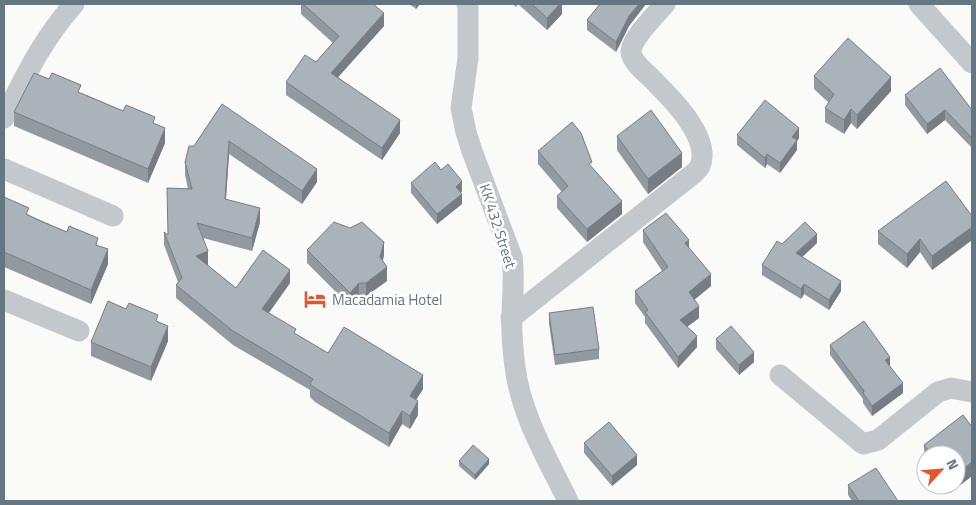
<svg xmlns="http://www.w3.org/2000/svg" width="976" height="505" font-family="'Titillium Web',sans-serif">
  <rect width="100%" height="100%" fill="#fafaf8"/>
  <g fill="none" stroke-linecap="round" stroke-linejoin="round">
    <g stroke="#c3c8cc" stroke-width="21">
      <path d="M467,4L468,8V58L461,108L466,132L472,151L512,257C515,279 512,295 512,317C511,333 513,351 515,367C521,415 547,458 568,501"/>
      <polyline points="919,4 972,63"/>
      <path d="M4,118C26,75 42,40 74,4"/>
      <polyline points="4,169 113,216"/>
      <polyline points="4,300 79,331"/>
      <path d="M511,318L693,174C695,172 699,169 700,166C712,137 669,96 651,78C644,71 631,61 631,51C632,38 656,14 665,4"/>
      <polyline points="780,375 863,444 878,440 938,392 951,388 972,392"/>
    </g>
  </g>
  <g fill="#929a9f">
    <polygon points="301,4 373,4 384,26 338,77 400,133 382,160 286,95 286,82 316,62 333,43 301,14"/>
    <polygon points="409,4 420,4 416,9"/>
    <polygon points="513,4 562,4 562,14 547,30 518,4 516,7"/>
    <polygon points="600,4 646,4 629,26 616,52 587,30 587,20"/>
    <polygon points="814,76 891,91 857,129 851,123 844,134 825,122 825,108 829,103 814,89"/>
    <polygon points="81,93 155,124 165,143 148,183 14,126 14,112"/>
    <polygon points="905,95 972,110 972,148 945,120 927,134 905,105"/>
    <polygon points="222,104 317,182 302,204 229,154 226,199 260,222 252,251 203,238 208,265 207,265 236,288 290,283 269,313 296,334 328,353 423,389 416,400 418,415 410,429 402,424 389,447 315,402 310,397 310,390 233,345 176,298 176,285 178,282 164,245 164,232 168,235 188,189 185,175 185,162 194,146"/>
    <polygon points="737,135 799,138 797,141 797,150 780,173 767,164 765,168 737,145"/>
    <polygon points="617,136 682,167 648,194 617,150"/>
    <polygon points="538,151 592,168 622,214 587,242 557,208 557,196 562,192 538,164"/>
    <polygon points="441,170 462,191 461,192 462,204 437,224 411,193 411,183"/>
    <polygon points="4,197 29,215 98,246 108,264 91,304 4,267"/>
    <polygon points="972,216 972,240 932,270 920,252 907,268 878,244 878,231"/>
    <polygon points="643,230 689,248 711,286 694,300 699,318 687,327 697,347 678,368 645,323 645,317 635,303 635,291 662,271 643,242"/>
    <polygon points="817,243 802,257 841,291 829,310 804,294 801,299 762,275 762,265 782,244"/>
    <polygon points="307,250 384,255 383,261 387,281 366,296 359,296 350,306 307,263"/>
    <polygon points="549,313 599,349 599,359 555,365 549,324"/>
    <polygon points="158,322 168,341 151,381 91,356 91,342"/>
    <polygon points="716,339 754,362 739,375 716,349"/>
    <polygon points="830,345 890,366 903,393 872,416 863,403 863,399 830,355"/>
    <polygon points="963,415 972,427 972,476 950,493 944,485 956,485 956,455 926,455 926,462 924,459 924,445"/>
    <polygon points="584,443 637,465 612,486 584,453"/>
    <polygon points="459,461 489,464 475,480 459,466"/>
    <polygon points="848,485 898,501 852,501 848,495"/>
  </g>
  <g fill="#777d82">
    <polygon points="416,4 420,4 416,9"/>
    <polygon points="556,4 562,4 562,14 547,30 547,18"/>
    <polygon points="639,4 646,4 629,26 616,52 616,42 629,16"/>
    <polygon points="384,13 384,26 331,85 331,73"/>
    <polygon points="891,77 891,91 857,129 857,115"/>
    <polygon points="851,109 851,123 844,134 844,120"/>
    <polygon points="945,110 945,120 927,134 927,124"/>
    <polygon points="400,120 400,133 382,160 382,148"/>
    <polygon points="165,128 165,143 148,183 148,169"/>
    <polygon points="799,128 799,138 797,141 797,150 780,173 780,163 792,137"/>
    <polygon points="229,141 229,154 225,212 225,199"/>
    <polygon points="682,153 682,167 648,194 648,179"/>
    <polygon points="767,154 767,164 765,168 765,158"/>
    <polygon points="317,169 317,182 302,204 302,191"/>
    <polygon points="462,181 462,191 456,197 456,187"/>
    <polygon points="462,194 462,204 437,224 437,214"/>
    <polygon points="622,201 622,214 587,242 587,229"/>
    <polygon points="260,208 260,222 252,251 252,238"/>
    <polygon points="972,227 972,240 932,270 932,256"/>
    <polygon points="817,234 817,243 796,263 796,253"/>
    <polygon points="920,239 920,252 907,268 907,254"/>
    <polygon points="689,240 689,251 685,243"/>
    <polygon points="384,242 384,255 380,270 380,257"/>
    <polygon points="108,249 108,264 91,304 91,290"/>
    <polygon points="208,251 208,265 196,270 196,256"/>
    <polygon points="387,267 387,281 366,296 366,283"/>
    <polygon points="290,270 290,283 262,322 262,309"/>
    <polygon points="711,274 711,286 689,304 689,292"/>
    <polygon points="841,281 841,291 829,310 829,300"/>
    <polygon points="359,283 359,296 350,306 350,293"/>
    <polygon points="804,284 804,294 801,299 801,289"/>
    <polygon points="699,306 699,318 680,332 680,320"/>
    <polygon points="168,326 168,341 151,381 151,367"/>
    <polygon points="697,336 697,347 678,368 678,357"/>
    <polygon points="754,352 754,362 739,375 739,365"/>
    <polygon points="890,357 890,367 885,360"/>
    <polygon points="423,375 423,389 410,409 410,396"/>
    <polygon points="903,383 903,393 872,416 872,406"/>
    <polygon points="418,401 418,415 410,429 410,416"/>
    <polygon points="402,411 402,424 389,447 389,433"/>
    <polygon points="637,455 637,465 612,486 612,476"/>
    <polygon points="489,459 489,464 475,480 475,475"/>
    <polygon points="972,462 972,476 950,493 950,485 956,485 956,475"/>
  </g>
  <g fill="#aab3b9" stroke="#777d82">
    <polygon points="303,4 373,4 384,13 331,73 400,120 382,148 286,82 305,55 316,62 339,36"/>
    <polygon points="532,4 560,4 547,18"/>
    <polygon points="600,4 639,4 629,16 616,42 587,20"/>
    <polygon points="848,38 891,77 857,115 851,109 844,120 825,108 834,94 814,76"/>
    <polygon points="940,68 972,110 972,138 945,110 927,124 905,95"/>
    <polygon points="34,73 49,79 52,73 81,85 78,92 90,97 123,111 126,105 155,117 153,123 165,128 148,169 14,112"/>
    <polygon points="765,100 799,128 792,137 797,140 780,163 767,154 765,158 737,135"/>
    <polygon points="222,104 317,169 302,191 229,141 225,199 260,208 252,238 197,223 208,251 196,256 236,288 263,250 290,270 262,309 296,329 294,333 328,353 344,327 423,375 410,396 418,401 410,416 402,411 389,433 315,388 310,384 313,379 233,331 176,285 182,278 164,232 168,235 167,188 192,189 185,162 189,146 194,146"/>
    <polygon points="651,110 682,153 648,179 617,136"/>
    <polygon points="572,122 581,133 592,162 589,164 622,201 587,229 557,196 568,186 538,151"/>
    <polygon points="435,162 441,170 448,164 462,181 456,187 462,194 437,214 411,183"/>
    <polygon points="946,181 972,216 972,227 932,256 920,239 907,254 878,231"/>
    <polygon points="4,197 29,208 26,214 38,220 67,232 69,226 98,238 96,245 108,249 91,290 4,252"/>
    <polygon points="666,213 689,240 685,243 711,274 689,292 699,306 680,320 697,336 678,357 645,312 648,310 635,291 668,267 643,230"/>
    <polygon points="334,222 350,228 362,222 384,242 380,257 387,267 366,283 359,283 350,293 307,250"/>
    <polygon points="805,222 817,234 796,253 841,281 829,300 804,284 801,289 762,265 777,241 782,244"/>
    <polygon points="108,301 126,309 129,303 158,315 156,321 168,326 151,367 91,342"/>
    <polygon points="593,307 599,349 555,355 549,313"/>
    <polygon points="864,321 890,357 885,360 903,383 872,406 863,393 864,391 830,345"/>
    <polygon points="731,326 754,352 739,365 716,339"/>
    <polygon points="963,415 972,427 972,462 956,475 956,455 932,455 924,445"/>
    <polygon points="609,422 637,455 612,476 584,443"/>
    <polygon points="473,445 489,459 475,475 459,461"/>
    <polygon points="876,468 898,501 859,501 848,485"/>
  </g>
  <defs>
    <g id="hotel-bare" transform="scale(1.725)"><path d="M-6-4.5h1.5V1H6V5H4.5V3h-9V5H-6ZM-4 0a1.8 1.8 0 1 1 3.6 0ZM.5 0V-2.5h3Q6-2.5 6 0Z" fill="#e4572e" stroke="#fff" stroke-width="2.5" paint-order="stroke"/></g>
  </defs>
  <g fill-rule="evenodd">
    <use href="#hotel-bare" x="315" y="299"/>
  </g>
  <g text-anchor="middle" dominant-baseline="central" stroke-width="5" stroke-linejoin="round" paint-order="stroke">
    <g font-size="15" fill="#657683" stroke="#fff">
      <text transform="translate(498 226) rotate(72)">KK 432 Street</text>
    </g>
    <g font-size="15" fill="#657683" stroke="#fff" text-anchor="start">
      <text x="332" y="299">Macadamia Hotel</text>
    </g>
  </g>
  <rect width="976" height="505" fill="none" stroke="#657683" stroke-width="10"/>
  <g transform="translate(941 470) rotate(64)"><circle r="24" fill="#ffffff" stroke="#c1c8cd"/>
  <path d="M0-4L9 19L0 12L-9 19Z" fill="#e4572e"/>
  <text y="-8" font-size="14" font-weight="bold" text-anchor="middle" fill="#657683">N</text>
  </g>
</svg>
